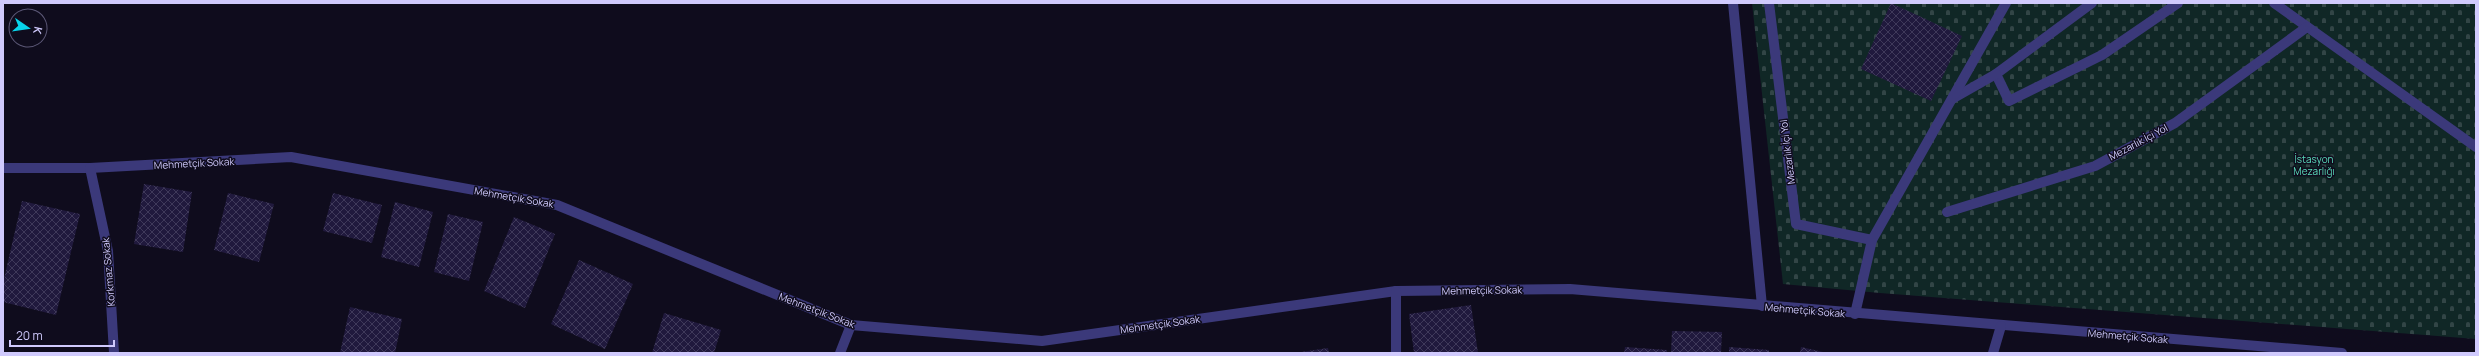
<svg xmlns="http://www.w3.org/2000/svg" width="2479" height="356" font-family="Manrope,sans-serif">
  <defs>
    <pattern id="cemetery-stones" width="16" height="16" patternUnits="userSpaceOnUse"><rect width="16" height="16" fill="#102726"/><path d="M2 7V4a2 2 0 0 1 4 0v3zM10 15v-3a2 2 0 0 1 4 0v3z" fill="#324546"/></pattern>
    <pattern id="building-cross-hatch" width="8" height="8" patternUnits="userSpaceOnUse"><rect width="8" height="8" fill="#20193d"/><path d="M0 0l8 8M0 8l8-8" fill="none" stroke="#3f395a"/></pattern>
  </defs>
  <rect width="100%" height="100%" fill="#0f0c1d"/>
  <polygon fill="url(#cemetery-stones)" points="1752,3 2476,3 2476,339 1880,293 1783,284"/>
  <g fill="url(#building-cross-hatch)">
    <polygon points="1891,3 1962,36 1931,101 1861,69"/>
    <polygon points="144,184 192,192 183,252 134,244"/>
    <polygon points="228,193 274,204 259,262 214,250"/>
    <polygon points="333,193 382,205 372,243 323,231"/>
    <polygon points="22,201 80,214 56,315 3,302 3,283"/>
    <polygon points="395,202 433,212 419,267 381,257"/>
    <polygon points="448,214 483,222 469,281 434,272"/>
    <polygon points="514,217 555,234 525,308 484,291"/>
    <polygon points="579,260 633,284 605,349 551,324"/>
    <polygon points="1471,305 1478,353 1414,353 1409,314"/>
    <polygon points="350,307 402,319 395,353 340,353"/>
    <polygon points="664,313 721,330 714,353 652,353"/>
    <polygon points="1672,331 1722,332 1721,353 1671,353"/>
    <polygon points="1625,347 1667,350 1667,353 1624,353"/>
    <polygon points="1729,347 1769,350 1769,353 1729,353"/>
    <polygon points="1801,347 1823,352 1823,353 1800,353"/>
    <polygon points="1328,348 1329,353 1301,353 1301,352"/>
  </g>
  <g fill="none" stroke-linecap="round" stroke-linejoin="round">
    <g stroke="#3b397a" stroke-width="10">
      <polyline points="1769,3 1796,224 1872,240"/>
      <polyline points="2092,3 1996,74 2009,101 2102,55 2178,3"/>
      <polyline points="2274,3 2476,147"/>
      <polyline points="1952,99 1996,74"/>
      <polyline points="1947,212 2095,166 2175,123 2307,27"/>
      <polyline points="1855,314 1872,240 2006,3"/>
    </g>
    <g stroke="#3b397a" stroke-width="10">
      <polyline points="1733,3 1762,306"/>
      <polyline points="3,168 90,168 291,157 557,205 851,325 1042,341 1396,291 1570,289 2342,353"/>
      <polyline points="90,168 108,251 114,353"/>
      <polyline points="1396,291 1396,353"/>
      <polyline points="840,353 851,325"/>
      <polyline points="1993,353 2001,326"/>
    </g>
  </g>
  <g text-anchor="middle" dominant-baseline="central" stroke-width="3" stroke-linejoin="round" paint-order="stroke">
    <g font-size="10" fill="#d0cafd" stroke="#0f0c1d">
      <text transform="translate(2138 142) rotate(-28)">Mezarlık İçi Yol</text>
      <text transform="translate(1787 152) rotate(-97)">Mezarlık İçi Yol</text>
      <text transform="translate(194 163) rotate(-3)">Mehmetçik Sokak</text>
      <text transform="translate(514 197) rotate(10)">Mehmetçik Sokak</text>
      <text transform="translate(108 272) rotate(-95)">Korkmaz Sokak</text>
      <text transform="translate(1482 290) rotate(-1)">Mehmetçik Sokak</text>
      <text transform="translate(817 310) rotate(21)">Mehmetçik Sokak</text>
      <text transform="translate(1805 310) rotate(5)">Mehmetçik Sokak</text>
      <text transform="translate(1160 324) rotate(-8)">Mehmetçik Sokak</text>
      <text transform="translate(2128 336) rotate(5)">Mehmetçik Sokak</text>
    </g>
    <g font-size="10" fill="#5adaba" stroke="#0f0c1d">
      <text x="2314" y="159">İstasyon<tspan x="2314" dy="12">Mezarlığı</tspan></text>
    </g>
  </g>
  <rect width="2479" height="356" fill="none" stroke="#d0cafd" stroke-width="8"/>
  <g transform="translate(28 28) rotate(103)"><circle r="19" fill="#0f0c1d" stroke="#5c5877"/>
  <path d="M0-3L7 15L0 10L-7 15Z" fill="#08d4eb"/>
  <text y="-6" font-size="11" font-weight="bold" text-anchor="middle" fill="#d0cafd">K</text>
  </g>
  <path d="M10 340v6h104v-6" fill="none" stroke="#d0cafd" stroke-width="2"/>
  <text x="16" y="340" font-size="12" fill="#d0cafd" stroke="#0f0c1d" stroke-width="3" paint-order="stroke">20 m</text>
</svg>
